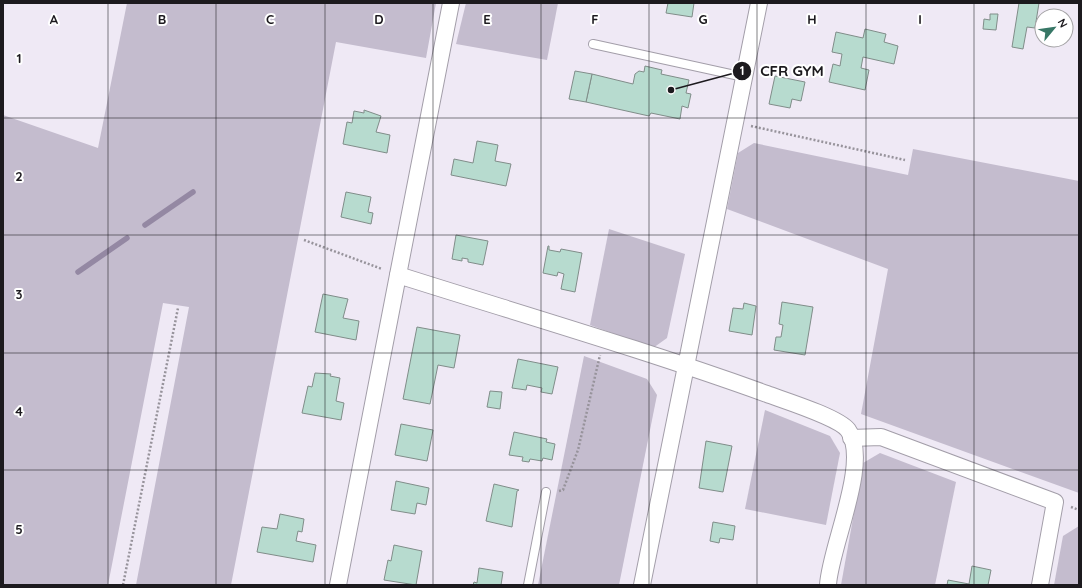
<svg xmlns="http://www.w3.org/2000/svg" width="1082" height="588" font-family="Quicksand,sans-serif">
  <rect width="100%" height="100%" fill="#efe9f5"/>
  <g fill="#c4bcce">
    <polygon points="127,3 436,3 426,58 336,42 231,585 136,585 189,307 163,303 108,585 3,585 3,115 98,148"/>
    <polygon points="466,3 558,3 547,60 456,44"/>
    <polygon points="754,143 908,175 913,149 1079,181 1079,493 861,414 888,269 727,209 738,153"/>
    <polygon points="609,229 685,254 667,338 653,348 590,325"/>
    <polygon points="584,356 647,379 657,395 619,585 538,585"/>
    <polygon points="765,410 830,436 840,453 826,525 745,509"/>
    <polygon points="880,453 956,482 935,585 841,585 863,463"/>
    <polygon points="1079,526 1079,585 1054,585 1063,536"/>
  </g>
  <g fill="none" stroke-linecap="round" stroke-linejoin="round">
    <g stroke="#9488a3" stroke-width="5.5">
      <polyline points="145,225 193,192"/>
      <polyline points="78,272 127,238"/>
    </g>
  </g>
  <g fill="#b7dbcf" stroke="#808d89">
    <polygon points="668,3 698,3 694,3 692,17 666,13"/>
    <polygon points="1019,3 1039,3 1035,28 1027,27 1023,49 1012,47"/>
    <polygon points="990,14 998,14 996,30 983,29 984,19 990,20"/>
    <polygon points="865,29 886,34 884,42 898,46 894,64 863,57 861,68 869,70 865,90 829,82 833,64 840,66 842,54 832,52 836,32 863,38"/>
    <polygon points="645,66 662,70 661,74 689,80 686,93 691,94 688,108 682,106 680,119 651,113 649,116 586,102 592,74 633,84 635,74 639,71 644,72"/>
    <polygon points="575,71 592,74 586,102 569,99"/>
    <polygon points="775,76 805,82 801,101 792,99 790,108 769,104"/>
    <polygon points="364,110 381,116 376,132 390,135 387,153 343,144 347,122 352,123 354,111 364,113"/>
    <polygon points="477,141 498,145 495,161 511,164 506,186 451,175 454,159 473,163"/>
    <polygon points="346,192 371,197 368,212 373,213 371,224 341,217"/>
    <polygon points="456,235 488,241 483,265 468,262 468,259 462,258 462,261 452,259"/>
    <polygon points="548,246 549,246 549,250 560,252 561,249 582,253 575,292 561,289 564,274 558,272 557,276 543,273"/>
    <polygon points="323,294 348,299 343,318 359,321 356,340 315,332"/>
    <polygon points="782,302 813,307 805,355 774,350 776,337 781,337 783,325 779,324"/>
    <polygon points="744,303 756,306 752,335 729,331 733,308 743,309"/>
    <polygon points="417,327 460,335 454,368 438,365 430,404 403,399"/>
    <polygon points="518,359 558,367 552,394 541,392 542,388 527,385 526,390 512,388"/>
    <polygon points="315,373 331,374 330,376 340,378 336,401 344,403 341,420 302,413 308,386 312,387"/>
    <polygon points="490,391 502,392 500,409 487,407"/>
    <polygon points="401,424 433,430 427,461 395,455"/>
    <polygon points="514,432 547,439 546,442 555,444 552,460 543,458 542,461 530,459 529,462 522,461 523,457 509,455"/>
    <polygon points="706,441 732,446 723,492 699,488"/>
    <polygon points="396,481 429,488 426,505 417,503 415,514 391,510"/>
    <polygon points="494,484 519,490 517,491 512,527 486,521"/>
    <polygon points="280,514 304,519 302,532 298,531 296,541 316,545 313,562 257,552 262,527 277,529"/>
    <polygon points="713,522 735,526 733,540 720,538 719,543 710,541"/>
    <polygon points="394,545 422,551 416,585 384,580 388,560 391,561"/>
    <polygon points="972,566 991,570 988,585 947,585 948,580 969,584"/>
    <polygon points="479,568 503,572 501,585 473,585 474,582 477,583"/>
  </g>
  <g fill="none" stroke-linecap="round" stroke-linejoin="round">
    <g stroke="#a39ea9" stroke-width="10">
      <g id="service">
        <polyline points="593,44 744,77"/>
        <polyline points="528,585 546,492"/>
      </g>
    </g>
    <g stroke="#a39ea9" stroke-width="18">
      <g id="minor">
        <polyline points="398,275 451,3"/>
        <polyline points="851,438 881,437 1055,502 1040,585"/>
        <path d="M338,585L398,275C521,314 645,350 767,394C783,400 838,417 848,430C871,461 830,547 828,585"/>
        <polyline points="642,585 759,3"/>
      </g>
    </g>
    <g stroke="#97939b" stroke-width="2.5" stroke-dasharray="2 2" stroke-linecap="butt">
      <polyline points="751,126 905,160"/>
      <polyline points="304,240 382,269"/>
      <polyline points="559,491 563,490 578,450 600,355"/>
      <polyline points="1071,507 1079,510"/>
      <polyline points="123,585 178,308"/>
    </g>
    <use href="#service" stroke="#fff" stroke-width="8"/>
    <use href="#minor" stroke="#fff" stroke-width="16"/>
  </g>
  <path fill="none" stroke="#1c1a1e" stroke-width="1" stroke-opacity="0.55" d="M108,3V585M216,3V585M325,3V585M433,3V585M541,3V585M649,3V585M757,3V585M866,3V585M974,3V585M3,118H1079M3,235H1079M3,353H1079M3,470H1079"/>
  <g font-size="13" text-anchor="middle" font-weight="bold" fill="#1c1a1e" stroke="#fff" stroke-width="4" stroke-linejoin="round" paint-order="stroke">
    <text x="54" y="24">A</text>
    <text x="162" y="24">B</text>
    <text x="270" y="24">C</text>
    <text x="379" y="24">D</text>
    <text x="487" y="24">E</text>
    <text x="595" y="24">F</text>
    <text x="703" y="24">G</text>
    <text x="812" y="24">H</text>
    <text x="920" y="24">I</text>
    <text x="19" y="63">1</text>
    <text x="19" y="181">2</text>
    <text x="19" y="299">3</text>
    <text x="19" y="416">4</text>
    <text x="19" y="534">5</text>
  </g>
  <path fill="none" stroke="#1c1a1e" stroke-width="1.5" d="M671 90L742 71"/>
  <g fill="#1c1a1e" stroke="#fff" stroke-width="1.5">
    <circle cx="671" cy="90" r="4"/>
    <circle cx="742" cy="71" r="10"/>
  </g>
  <g font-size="12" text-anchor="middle" font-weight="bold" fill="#fff">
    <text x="742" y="75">1</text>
  </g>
  <g font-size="15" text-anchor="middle" font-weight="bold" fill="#1c1a1e" stroke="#fff" stroke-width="4" stroke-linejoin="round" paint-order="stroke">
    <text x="792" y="76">CFR GYM</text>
  </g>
  <rect width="1082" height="588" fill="none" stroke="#1c1a1e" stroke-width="8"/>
  <g transform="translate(1054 28) rotate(61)"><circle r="19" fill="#ffffff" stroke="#a4a3a5"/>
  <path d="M0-3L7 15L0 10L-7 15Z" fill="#377766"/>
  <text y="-6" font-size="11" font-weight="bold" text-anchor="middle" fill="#1c1a1e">N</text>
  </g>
</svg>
